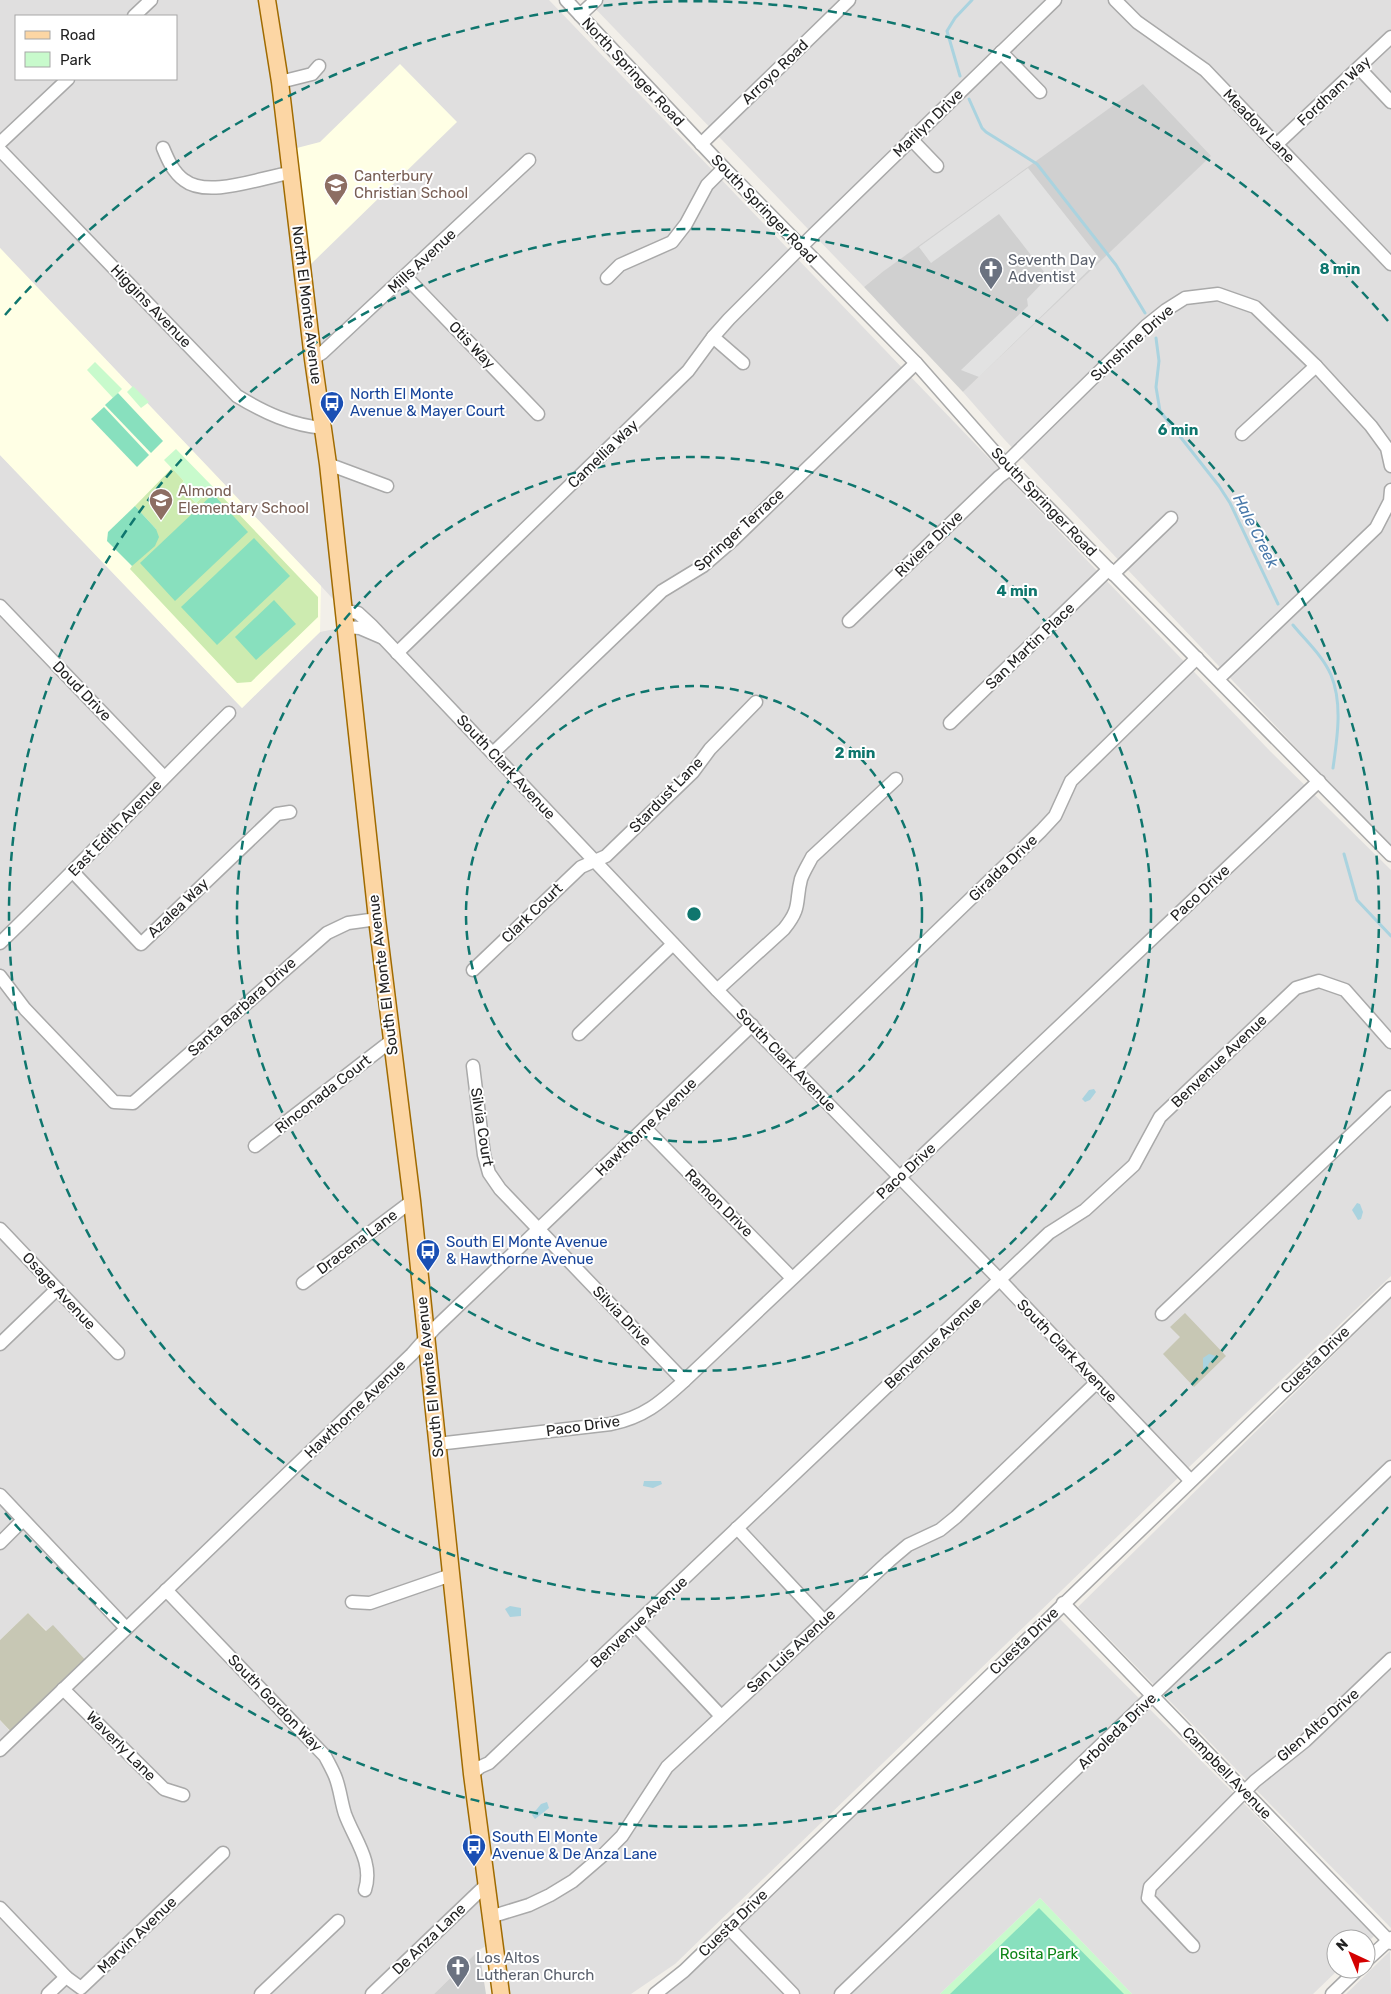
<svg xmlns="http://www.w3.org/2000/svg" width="1391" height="1994" font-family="Rubik,sans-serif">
  <rect width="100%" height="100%" fill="#f2efe9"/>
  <g fill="#e0dfdf" fill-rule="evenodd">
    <path d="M0,0H549L1270,751L1391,870V1276L1188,1468L833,1107L1181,1475L675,1964L631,1994H501L493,1942L479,1950L434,1994H0V1720L14,1736L53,1626L47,1631L28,1613L0,1640V455L242,708L320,632L345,627L344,611L321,586L0,248ZM16,16H176V79H16Z"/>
    <polygon points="587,0 1391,0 1391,848 1004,439 963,392 1210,156 881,273 864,287"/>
    <polygon points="1391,1298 1391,1928 1078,1607"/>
    <polygon points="1059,1618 1375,1935 1366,1944 1366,1939 1336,1939 1336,1969 1339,1969 1313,1994 1132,1994 1040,1898 940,1994 661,1994 688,1976"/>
    <polygon points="1390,1951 1391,1994 1346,1994"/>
  </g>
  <g fill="#ffffe5">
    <polygon points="400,64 457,122 311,264 293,149 320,142"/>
    <polygon points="0,248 321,586 320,632 242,708 0,455"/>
  </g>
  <g fill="#d0d0d0">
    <polygon points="1143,84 1211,156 963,392 864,287 881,273"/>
    <polygon points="479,1950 486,1994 434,1994"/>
  </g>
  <g fill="#c7c7b4">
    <polygon points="1185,1313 1226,1356 1194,1387 1163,1354 1180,1337 1170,1327"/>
    <polygon points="28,1613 46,1631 53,1625 89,1664 15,1736 0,1720 0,1640"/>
  </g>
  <polygon fill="#cdebb0" points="172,468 184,481 179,486 196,503 213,487 318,597 318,617 251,682 237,683 130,569 156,529 135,506"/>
  <g fill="#c8facc">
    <polygon points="95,362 122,389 113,398 87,370"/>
    <polygon points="133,386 149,402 141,408 127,392"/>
    <polygon points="176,449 213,487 196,503 179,486 184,481 164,460"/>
    <polygon points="1040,1898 1132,1994 940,1994"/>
  </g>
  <g fill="#88e0be">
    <polygon points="118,393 163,441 151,453 105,405"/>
    <polygon points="104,407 149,455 137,467 91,419"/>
    <polygon points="213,494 248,532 175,601 140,563"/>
    <polygon points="135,506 156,529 159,537 155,546 132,566 107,541 108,532"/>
    <polygon points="254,538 290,576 217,645 181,607"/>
    <polygon points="274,600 296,624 256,660 235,637"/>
    <polygon points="1039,1908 1124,1994 950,1994"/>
  </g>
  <polygon fill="#e2e2e2" points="1028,168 1100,259 979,377 961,370 1028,306 1027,299 1048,277 999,214 931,263 919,247"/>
  <g fill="#aad3df">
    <polygon points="1094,1089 1096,1092 1090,1100 1085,1102 1082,1099 1089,1090"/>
    <polygon points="1357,1203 1360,1204 1363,1212 1361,1219 1358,1220 1352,1210"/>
    <polygon points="1209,1354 1216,1356 1216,1359 1209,1363 1207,1369 1203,1369 1203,1358"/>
    <polygon points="644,1481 661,1481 662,1484 653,1488 643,1486"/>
    <polygon points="510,1606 521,1608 521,1616 510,1617 505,1609"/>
    <polygon points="547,1802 549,1808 535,1819 532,1815 541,1804"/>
  </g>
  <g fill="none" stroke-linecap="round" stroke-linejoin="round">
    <g stroke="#aad3df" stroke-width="3">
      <polyline points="960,76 947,31 955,18 972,0"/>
      <polyline points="969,99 982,128 986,132 1037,164 1116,265 1145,313"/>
      <polyline points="1156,338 1159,361 1156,387 1160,411 1219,486 1230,503 1278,604"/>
      <path d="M1293,625C1306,641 1323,656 1331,675C1343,704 1337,739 1333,768"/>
      <polyline points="1344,854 1357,900 1391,936"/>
    </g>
    <g stroke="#a9a9a9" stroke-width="15">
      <g id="minor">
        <polyline points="566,0 724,168 916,363 1005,464 1391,855"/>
        <polyline points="1115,0 1137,22 1205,70 1391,264"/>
        <polyline points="580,15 596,0"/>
        <polyline points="134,16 151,0"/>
        <polyline points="1001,52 1040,92"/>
        <polyline points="1359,68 1391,102"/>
        <polyline points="280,82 312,74 319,66"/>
        <polyline points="911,139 937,166"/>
        <polyline points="0,143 68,79"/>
        <polyline points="701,144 849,0"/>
        <polyline points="1277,144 1391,37"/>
        <path d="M163,148C168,160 173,172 184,180C208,199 262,177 290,173"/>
        <path d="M0,150L237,396C265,413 291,425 323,428"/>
        <polyline points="406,277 538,414"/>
        <polyline points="607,278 620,265 672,242 686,224 707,185 724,168"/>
        <polyline points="713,337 743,363"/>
        <polyline points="313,359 322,353 529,160"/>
        <polyline points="1242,434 1316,366"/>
        <polyline points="328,464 387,486"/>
        <polyline points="1005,464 1146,326 1166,310 1185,298 1218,294 1255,307 1316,366 1371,426 1387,448 1391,466"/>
        <polyline points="1113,574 1171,518"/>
        <polyline points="0,606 164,777"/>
        <polyline points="344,611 358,613 371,625 717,990 1000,1280 1190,1480"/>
        <polyline points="849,621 999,477 1010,469"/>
        <polyline points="345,627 360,628 381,637"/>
        <polyline points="397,653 688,371 713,337 729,319 814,234 1055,0"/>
        <polyline points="1218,679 1376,528 1390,501 1391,490"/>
        <polyline points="950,723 1109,569"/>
        <polyline points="493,753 662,591 703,566 733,540 916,363"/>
        <polyline points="73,872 141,944 277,814 290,812"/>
        <path d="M0,943C78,868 152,789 229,713"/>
        <polyline points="473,970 581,867 606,856 693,772 710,749 756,702"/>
        <polyline points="0,976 25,1009 114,1102 133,1103 327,933 348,923 377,919"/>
        <path d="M717,990L784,929C802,907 795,902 801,879C804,871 808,865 812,857L896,779"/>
        <polyline points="579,1034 673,944"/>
        <polyline points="473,1066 484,1155 489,1173 500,1189 684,1381"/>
        <polyline points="795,1068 1041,831 1055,816 1071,781 1197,658"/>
        <polyline points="645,1128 792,1278"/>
        <polyline points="255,1146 391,1041"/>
        <polyline points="0,1229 118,1353"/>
        <polyline points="303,1283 412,1201"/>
        <polyline points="1162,1314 1391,1097"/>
        <polyline points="0,1344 57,1289"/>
        <path d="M437,1444L611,1424C644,1417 660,1403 684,1381L1319,781"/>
        <polyline points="0,1495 126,1628"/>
        <polyline points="737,1528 824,1621"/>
        <polyline points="0,1543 23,1520"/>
        <path d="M166,1590L325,1756C328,1762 332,1769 335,1776C340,1788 341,1802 345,1814C354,1839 374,1862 365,1890"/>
        <polyline points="352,1602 370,1603 451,1575"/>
        <polyline points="1063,1603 1391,1943"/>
        <polyline points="635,1625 721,1716"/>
        <polyline points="63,1689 164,1789 183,1795"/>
        <polyline points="0,1750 412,1354 434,1329 752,1025"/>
        <polyline points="472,1774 480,1767 489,1763 1049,1233 1085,1210 1134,1165 1160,1117 1296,988 1319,981 1345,990 1391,1042"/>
        <polyline points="0,1908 66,1977"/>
        <polyline points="490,1917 529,1905 550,1895 573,1881 602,1856 622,1836 667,1767 889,1561 908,1545 940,1530 956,1517 1097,1382"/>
        <polyline points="728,1927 793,1994"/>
        <polyline points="1193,1946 1148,1898 1150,1887 1255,1781 1305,1741 1391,1659"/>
        <polyline points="1366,1961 1391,1938"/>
        <polyline points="48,1994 66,1977 81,1988 223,1853"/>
        <polyline points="261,1994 338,1921"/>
        <polyline points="372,1994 487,1884"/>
        <polyline points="655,1994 684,1971 1391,1288"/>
        <polyline points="841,1994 1391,1467"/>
        <polyline points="1332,1994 1358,1969"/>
      </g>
    </g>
    <g stroke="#a06b00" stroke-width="19">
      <polyline id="major" points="267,0 280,82 313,359 328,464 377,919 412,1201 472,1774 501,1994"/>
    </g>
    <use href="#minor" stroke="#fff" stroke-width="12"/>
    <use href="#major" stroke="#fcd6a4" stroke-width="16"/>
  </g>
  <g fill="none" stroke="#0f766e" stroke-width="2.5" stroke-dasharray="9 6">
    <circle cx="694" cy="914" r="228"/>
    <circle cx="694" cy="914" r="457"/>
    <circle cx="694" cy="914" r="685"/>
    <path d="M1388 1507A913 913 0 0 1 5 1513M5 315A913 913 0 0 1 1388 321"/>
  </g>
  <defs>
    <g id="school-pin" transform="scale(1.25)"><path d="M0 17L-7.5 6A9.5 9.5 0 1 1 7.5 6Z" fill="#8d6e63" stroke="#fff"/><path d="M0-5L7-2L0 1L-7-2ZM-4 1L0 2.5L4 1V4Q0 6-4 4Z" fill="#fff"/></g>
    <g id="church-pin" transform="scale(1.25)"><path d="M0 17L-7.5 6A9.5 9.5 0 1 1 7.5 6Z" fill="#6b7280" stroke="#fff"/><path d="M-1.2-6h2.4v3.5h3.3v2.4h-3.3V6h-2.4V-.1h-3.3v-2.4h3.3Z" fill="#fff"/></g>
    <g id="bus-pin" transform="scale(1.25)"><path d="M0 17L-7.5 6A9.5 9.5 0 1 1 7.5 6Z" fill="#1a4fb4" stroke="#fff"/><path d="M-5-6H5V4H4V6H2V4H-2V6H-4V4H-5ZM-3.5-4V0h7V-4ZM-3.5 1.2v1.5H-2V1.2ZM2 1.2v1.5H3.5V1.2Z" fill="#fff"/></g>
  </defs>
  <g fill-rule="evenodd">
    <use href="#school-pin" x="336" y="185"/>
    <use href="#church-pin" x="991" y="269"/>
    <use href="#bus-pin" x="332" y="403"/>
    <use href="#school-pin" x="161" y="500"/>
    <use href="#bus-pin" x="428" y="1251"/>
    <use href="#bus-pin" x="474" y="1846"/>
    <use href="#church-pin" x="458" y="1967"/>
  </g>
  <g text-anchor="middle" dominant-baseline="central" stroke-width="4" stroke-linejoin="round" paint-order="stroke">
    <g font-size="15" fill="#222" stroke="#fff">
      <text transform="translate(633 72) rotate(47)">North Springer Road</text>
      <text transform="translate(775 72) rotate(-44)">Arroyo Road</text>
      <text transform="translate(1334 91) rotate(-43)">Fordham Way</text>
      <text transform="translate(928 123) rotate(-44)">Marilyn Drive</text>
      <text transform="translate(1259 126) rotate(46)">Meadow Lane</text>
      <text transform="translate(764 209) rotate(46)">South Springer Road</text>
      <text transform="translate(422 261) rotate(-43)">Mills Avenue</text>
      <text transform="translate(307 305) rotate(83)">North El Monte Avenue</text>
      <text transform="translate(151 306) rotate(46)">Higgins Avenue</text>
      <text transform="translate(1132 343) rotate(-42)">Sunshine Drive</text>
      <text transform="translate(472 345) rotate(46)">Otis Way</text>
      <text transform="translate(603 454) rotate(-44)">Camellia Way</text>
      <text transform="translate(1044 502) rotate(46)">South Springer Road</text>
      <text transform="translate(739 530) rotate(-42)">Springer Terrace</text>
      <text transform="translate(929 544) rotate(-44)">Riviera Drive</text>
      <text transform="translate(1030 646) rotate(-44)">San Martin Place</text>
      <text transform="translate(82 691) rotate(46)">Doud Drive</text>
      <text transform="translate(506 767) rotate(47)">South Clark Avenue</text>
      <text transform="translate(666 795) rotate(-46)">Stardust Lane</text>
      <text transform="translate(115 828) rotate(-46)">East Edith Avenue</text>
      <text transform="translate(1003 868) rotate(-44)">Giralda Drive</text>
      <text transform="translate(1200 893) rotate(-43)">Paco Drive</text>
      <text transform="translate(178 908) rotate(-44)">Azalea Way</text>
      <text transform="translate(532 913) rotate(-44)">Clark Court</text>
      <text transform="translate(383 975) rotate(-97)">South El Monte Avenue</text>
      <text transform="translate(242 1007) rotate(-42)">Santa Barbara Drive</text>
      <text transform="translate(786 1060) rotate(46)">South Clark Avenue</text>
      <text transform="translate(1219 1061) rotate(-44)">Benvenue Avenue</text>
      <text transform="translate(323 1094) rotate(-38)">Rinconada Court</text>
      <text transform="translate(482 1127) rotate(81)">Silvia Court</text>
      <text transform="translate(646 1127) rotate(-44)">Hawthorne Avenue</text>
      <text transform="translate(906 1171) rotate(-43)">Paco Drive</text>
      <text transform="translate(719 1203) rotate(45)">Ramon Drive</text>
      <text transform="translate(357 1242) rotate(-37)">Dracena Lane</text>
      <text transform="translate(59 1291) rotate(47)">Osage Avenue</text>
      <text transform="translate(622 1316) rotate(46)">Silvia Drive</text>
      <text transform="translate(933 1343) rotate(-43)">Benvenue Avenue</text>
      <text transform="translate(1067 1351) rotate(46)">South Clark Avenue</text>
      <text transform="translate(1315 1360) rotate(-44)">Cuesta Drive</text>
      <text transform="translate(430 1377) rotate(-96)">South El Monte Avenue</text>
      <text transform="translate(355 1409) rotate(-44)">Hawthorne Avenue</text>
      <text transform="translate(583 1426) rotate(-8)">Paco Drive</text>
      <text transform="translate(639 1622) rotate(-43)">Benvenue Avenue</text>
      <text transform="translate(1024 1641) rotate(-44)">Cuesta Drive</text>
      <text transform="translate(791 1651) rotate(-43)">San Luis Avenue</text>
      <text transform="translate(275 1703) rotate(46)">South Gordon Way</text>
      <text transform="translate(1318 1725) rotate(-41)">Glen Alto Drive</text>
      <text transform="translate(1117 1731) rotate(-44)">Arboleda Drive</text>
      <text transform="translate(121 1746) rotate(45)">Waverly Lane</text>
      <text transform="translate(1227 1773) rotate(46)">Campbell Avenue</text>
      <text transform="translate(733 1923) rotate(-44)">Cuesta Drive</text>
      <text transform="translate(137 1935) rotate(-44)">Marvin Avenue</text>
      <text transform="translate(429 1939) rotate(-44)">De Anza Lane</text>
    </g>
    <g font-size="15" fill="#785e54" stroke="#fff" text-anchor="start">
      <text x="354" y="176">Canterbury<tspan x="354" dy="17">Christian School</tspan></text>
      <text x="178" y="491">Almond<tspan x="178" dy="17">Elementary School</tspan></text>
    </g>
    <g font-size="15" fill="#5b616d" stroke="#fff" text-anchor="start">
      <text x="1008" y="260">Seventh Day<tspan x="1008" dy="17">Adventist</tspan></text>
      <text x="476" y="1958">Los Altos<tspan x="476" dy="17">Lutheran Church</tspan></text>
    </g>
    <g font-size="15" fill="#164399" stroke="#fff" text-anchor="start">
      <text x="350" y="394">North El Monte<tspan x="350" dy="17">Avenue &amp; Mayer Court</tspan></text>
      <text x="446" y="1242">South El Monte Avenue<tspan x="446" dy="17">&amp; Hawthorne Avenue</tspan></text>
      <text x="492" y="1837">South El Monte<tspan x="492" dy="17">Avenue &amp; De Anza Lane</tspan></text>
    </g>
    <g font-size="15" fill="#0c8416" stroke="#fff">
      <text x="1039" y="1954">Rosita Park</text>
    </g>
    <g font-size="16" font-style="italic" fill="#4a7aab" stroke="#fff">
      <text transform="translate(1256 531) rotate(63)">Hale Creek</text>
    </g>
  </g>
  <circle cx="694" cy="914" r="8" fill="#0f766e" stroke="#fff" stroke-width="2.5"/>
  <g font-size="15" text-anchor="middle" font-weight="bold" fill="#0f766e" stroke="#fff" stroke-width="4" stroke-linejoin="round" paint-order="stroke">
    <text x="1340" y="274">8 min</text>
    <text x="1178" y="435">6 min</text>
    <text x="1017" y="596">4 min</text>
    <text x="855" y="758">2 min</text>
  </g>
  <rect x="15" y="15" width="162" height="65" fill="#ffffff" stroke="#a7a7a7"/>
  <rect x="25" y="31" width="25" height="8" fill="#fcd6a4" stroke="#a7a7a7"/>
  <text x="60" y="40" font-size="15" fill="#222222">Road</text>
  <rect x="25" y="52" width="25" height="15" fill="#c8facc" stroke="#a7a7a7"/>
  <text x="60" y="65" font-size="15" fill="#222222">Park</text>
  <g transform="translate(1351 1954) rotate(316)"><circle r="24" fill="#ffffff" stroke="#a7a7a7"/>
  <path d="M0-4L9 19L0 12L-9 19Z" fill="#d40000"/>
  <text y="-8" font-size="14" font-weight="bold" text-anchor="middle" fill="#222222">N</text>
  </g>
</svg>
